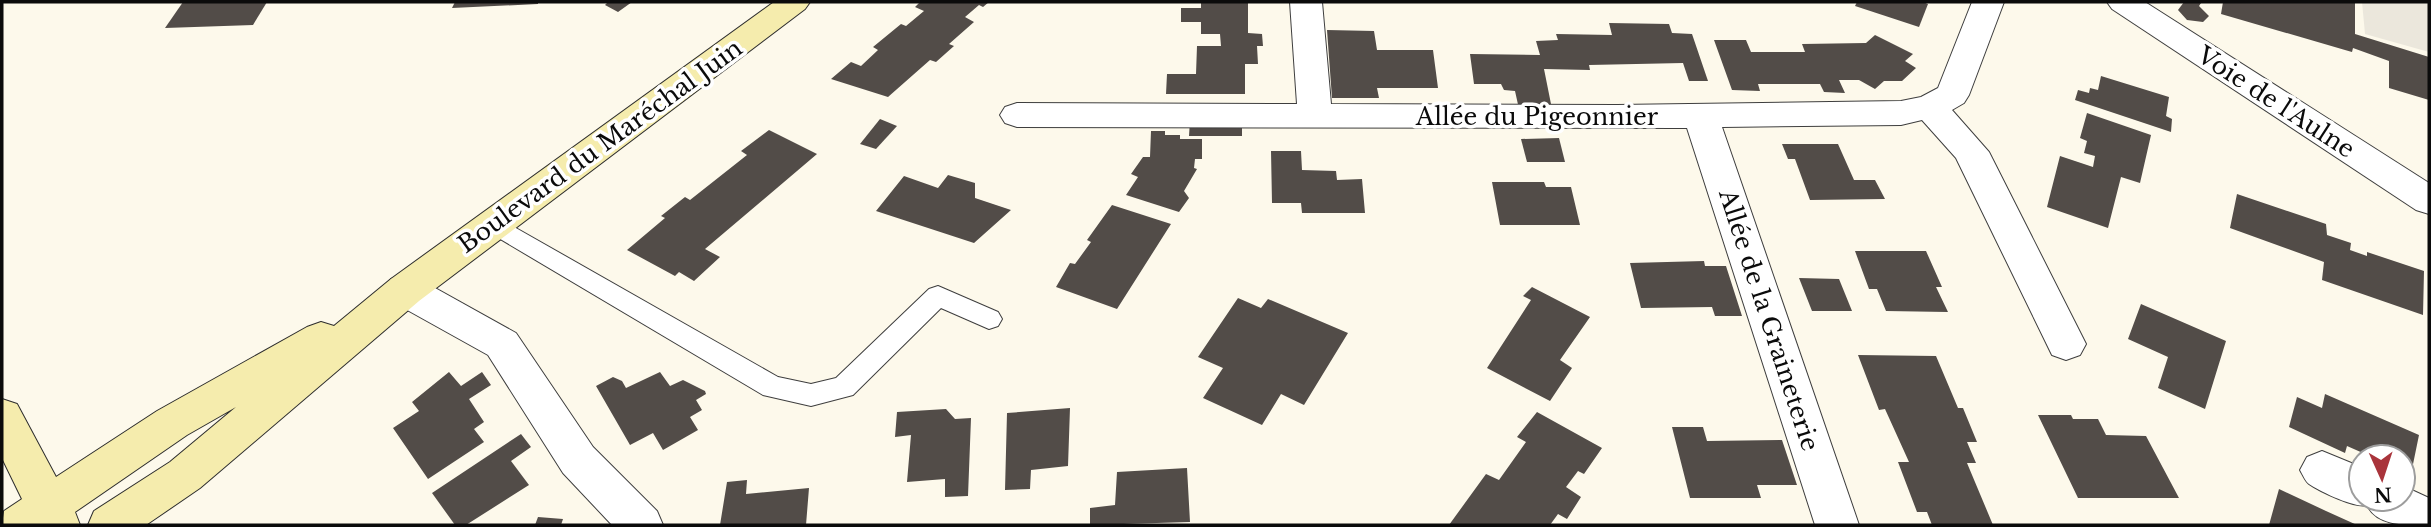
<svg xmlns="http://www.w3.org/2000/svg" width="2431" height="527" font-family="'Libre Baskerville',serif">
  <rect width="100%" height="100%" fill="#fdf9eb"/>
  <polygon fill="#ebe7dc" points="2362,2 2429,2 2429,52 2365,34"/>
  <g fill="#524c48">
    <polygon points="183,2 267,2 253,25 165,28"/>
    <polygon points="455,2 538,2 538,4 452,8"/>
    <polygon points="604,2 632,2 618,12 605,5 607,3"/>
    <polygon points="920,2 989,2 983,7 979,5 965,17 974,22 949,44 954,46 936,62 930,60 888,97 831,79 851,62 861,66 878,50 873,47 901,24 906,26 924,11 915,7"/>
    <polygon points="1201,2 1248,2 1248,33 1262,34 1263,46 1257,46 1258,64 1245,64 1245,94 1166,94 1167,74 1196,74 1197,46 1221,46 1220,34 1201,34 1201,22 1181,22 1181,8 1201,8"/>
    <polygon points="1857,2 1923,2 1928,4 1919,27 1855,6"/>
    <polygon points="2184,2 2201,3 2199,6 2209,16 2203,22 2187,20 2178,10"/>
    <polygon points="2223,2 2355,2 2355,34 2429,57 2429,100 2389,88 2389,61 2353,48 2352,52 2345,50 2221,14"/>
    <polygon points="1609,23 1669,24 1672,33 1692,34 1708,81 1689,81 1683,63 1589,65 1590,70 1544,69 1552,109 1519,109 1515,91 1504,90 1501,84 1474,84 1470,54 1540,55 1536,41 1558,40 1556,34 1612,35"/>
    <polygon points="1327,30 1374,31 1377,50 1433,50 1438,88 1377,88 1379,98 1332,98"/>
    <polygon points="1875,35 1913,54 1905,61 1916,68 1902,81 1884,81 1875,89 1859,80 1839,80 1845,93 1824,92 1820,84 1758,84 1760,91 1732,90 1714,40 1746,40 1751,52 1805,52 1802,44 1866,43"/>
    <polygon points="2101,76 2169,97 2166,116 2172,119 2171,132 2075,100 2078,90 2089,93 2090,88 2098,90"/>
    <polygon points="2087,113 2151,135 2140,183 2121,177 2108,228 2047,207 2060,156 2093,167 2095,156 2084,153 2087,141 2080,138"/>
    <polygon points="880,119 897,126 876,149 860,144"/>
    <polygon points="1190,120 1242,120 1242,136 1189,136"/>
    <polygon points="769,130 817,154 705,249 720,257 694,281 679,272 675,276 627,250 665,218 661,216 685,197 690,200 747,155 741,151"/>
    <polygon points="1151,131 1165,131 1165,135 1180,135 1180,139 1202,139 1202,159 1195,159 1194,168 1197,169 1184,191 1189,198 1179,212 1126,195 1138,177 1131,174 1143,157 1150,157"/>
    <polygon points="1559,138 1565,162 1527,162 1521,139"/>
    <polygon points="1782,144 1838,144 1854,180 1875,180 1885,199 1810,200 1795,159 1788,159"/>
    <polygon points="1271,151 1301,151 1302,170 1336,171 1337,180 1362,179 1365,213 1302,213 1301,203 1272,203"/>
    <polygon points="948,175 975,183 975,198 1011,210 974,243 876,211 904,176 938,188"/>
    <polygon points="1492,182 1544,182 1546,187 1571,187 1580,225 1500,225"/>
    <polygon points="2237,194 2326,224 2327,235 2351,243 2350,250 2367,256 2367,252 2424,271 2423,315 2322,280 2324,262 2230,228"/>
    <polygon points="1112,205 1171,224 1117,309 1056,287 1070,263 1075,264 1091,242 1087,240"/>
    <polygon points="1855,251 1926,251 1942,287 1936,287 1948,312 1886,311 1877,289 1869,289"/>
    <polygon points="1704,261 1705,266 1726,266 1742,316 1715,316 1712,307 1641,308 1630,263"/>
    <polygon points="1799,278 1839,279 1852,311 1812,311"/>
    <polygon points="1532,287 1590,317 1560,360 1572,368 1550,401 1487,368 1531,300 1523,296"/>
    <polygon points="1238,298 1261,308 1268,299 1348,333 1304,405 1281,394 1262,425 1203,398 1223,368 1198,357"/>
    <polygon points="2141,304 2226,341 2205,409 2158,388 2168,357 2128,339"/>
    <polygon points="1858,355 1936,356 1958,408 1963,408 1977,442 1967,442 1976,463 1967,463 1993,525 1932,525 1927,512 1917,512 1898,462 1909,462 1885,409 1879,410"/>
    <polygon points="449,372 461,386 482,372 491,385 469,399 484,422 474,429 484,442 428,479 393,428 419,411 412,402"/>
    <polygon points="660,372 670,386 683,380 705,391 706,394 696,400 702,410 690,417 698,430 663,450 653,433 630,445 596,386 613,377 622,381 626,388"/>
    <polygon points="2325,394 2419,435 2411,474 2403,471 2403,457 2372,457 2347,446 2345,453 2289,427 2297,397 2322,408"/>
    <polygon points="1070,408 1068,466 1031,470 1030,489 1005,490 1007,413"/>
    <polygon points="946,409 955,419 971,418 968,496 945,497 945,479 907,482 911,435 895,437 897,412"/>
    <polygon points="1537,412 1602,448 1584,474 1578,471 1566,487 1581,497 1567,519 1558,514 1550,525 1449,525 1486,474 1499,480 1526,442 1517,437"/>
    <polygon points="2038,415 2071,415 2073,419 2098,419 2106,435 2146,436 2179,498 2078,498"/>
    <polygon points="1672,427 1703,427 1707,441 1782,440 1797,485 1757,485 1761,498 1690,498"/>
    <polygon points="521,434 531,447 511,461 529,485 466,525 455,525 432,493"/>
    <polygon points="1187,468 1190,522 1090,525 1090,508 1115,505 1117,472"/>
    <polygon points="747,480 746,494 809,488 806,525 720,525 727,482"/>
    <polygon points="2279,489 2326,511 2357,525 2269,525"/>
    <polygon points="538,517 563,519 561,525 535,525"/>
  </g>
  <g fill="none" stroke-linecap="round" stroke-linejoin="round">
    <g stroke="#3e3e3e" stroke-width="2">
      <polygon id="lane" points="493,215 778,377 811,384 836,378 929,289 938,286 998,312 1002,319 998,326 989,329 941,308 853,395 811,406 763,395 485,230 481,224 485,218"/>
    </g>
    <g stroke="#3e3e3e" stroke-width="2">
      <g id="street">
        <polygon points="1290,2 1322,2 1331,104 1617,105 1901,101 1921,97 1938,88 1972,2 2004,2 1969,95 1964,103 1952,110 1989,152 2086,344 2080,355 2066,360 2052,355 1956,158 1922,120 1901,125 1722,127 1859,525 1815,525 1687,128 1017,127 1005,123 1000,115 1005,107 1017,103 1297,104"/>
        <polygon points="2107,2 2145,2 2429,183 2429,214 2416,210 2112,9"/>
        <polygon points="405,275 419,279 516,333 593,447 657,511 663,525 612,525 563,473 488,355 391,301 385,290 391,279"/>
        <path d="M2322,451L2361,467V499H2403V486L2429,498V525C2408,525 2377,527 2367,505C2356,509 2319,491 2309,484C2305,481 2303,475 2300,470L2307,457Z"/>
      </g>
    </g>
    <g stroke="#2d2d2d" stroke-width="2">
      <polygon id="secondary" points="774,2 810,2 805,9 419,301 200,488 146,525 88,525 94,511 170,462 236,407 187,435 75,512 80,525 2,525 4,511 22,499 2,458 2,399 17,404 56,477 157,411 307,327 321,322 334,326 391,279"/>
    </g>
    <use href="#lane" fill="#fff" fill-rule="evenodd"/>
    <use href="#street" fill="#fff" fill-rule="evenodd"/>
    <use href="#secondary" fill="#f5ecad" fill-rule="evenodd"/>
  </g>
  <g text-anchor="middle" dominant-baseline="central" stroke-width="7" stroke-linejoin="round" paint-order="stroke">
    <g font-size="24" fill="#0b0b0b" stroke="#fff">
      <text transform="translate(2276 102) rotate(33)">Voie de l'Aulne</text>
      <text x="1537" y="116">Allée du Pigeonnier</text>
      <text transform="translate(600 146) rotate(-36)">Boulevard du Maréchal Juin</text>
      <text transform="translate(1769 320) rotate(72)">Allée de la Graineterie</text>
    </g>
  </g>
  <rect width="2431" height="527" fill="none" stroke="#0b0b0b" stroke-width="7"/>
  <g transform="translate(2382 478) rotate(177)"><circle r="33" fill="#ffffff" stroke="#9d9d9d" stroke-width="2"/>
  <path d="M0-5L12 26L0 18L-12 26Z" fill="#a9343b"/>
  <text y="-10" font-size="19" font-weight="bold" text-anchor="middle" fill="#0b0b0b">N</text>
  </g>
</svg>
